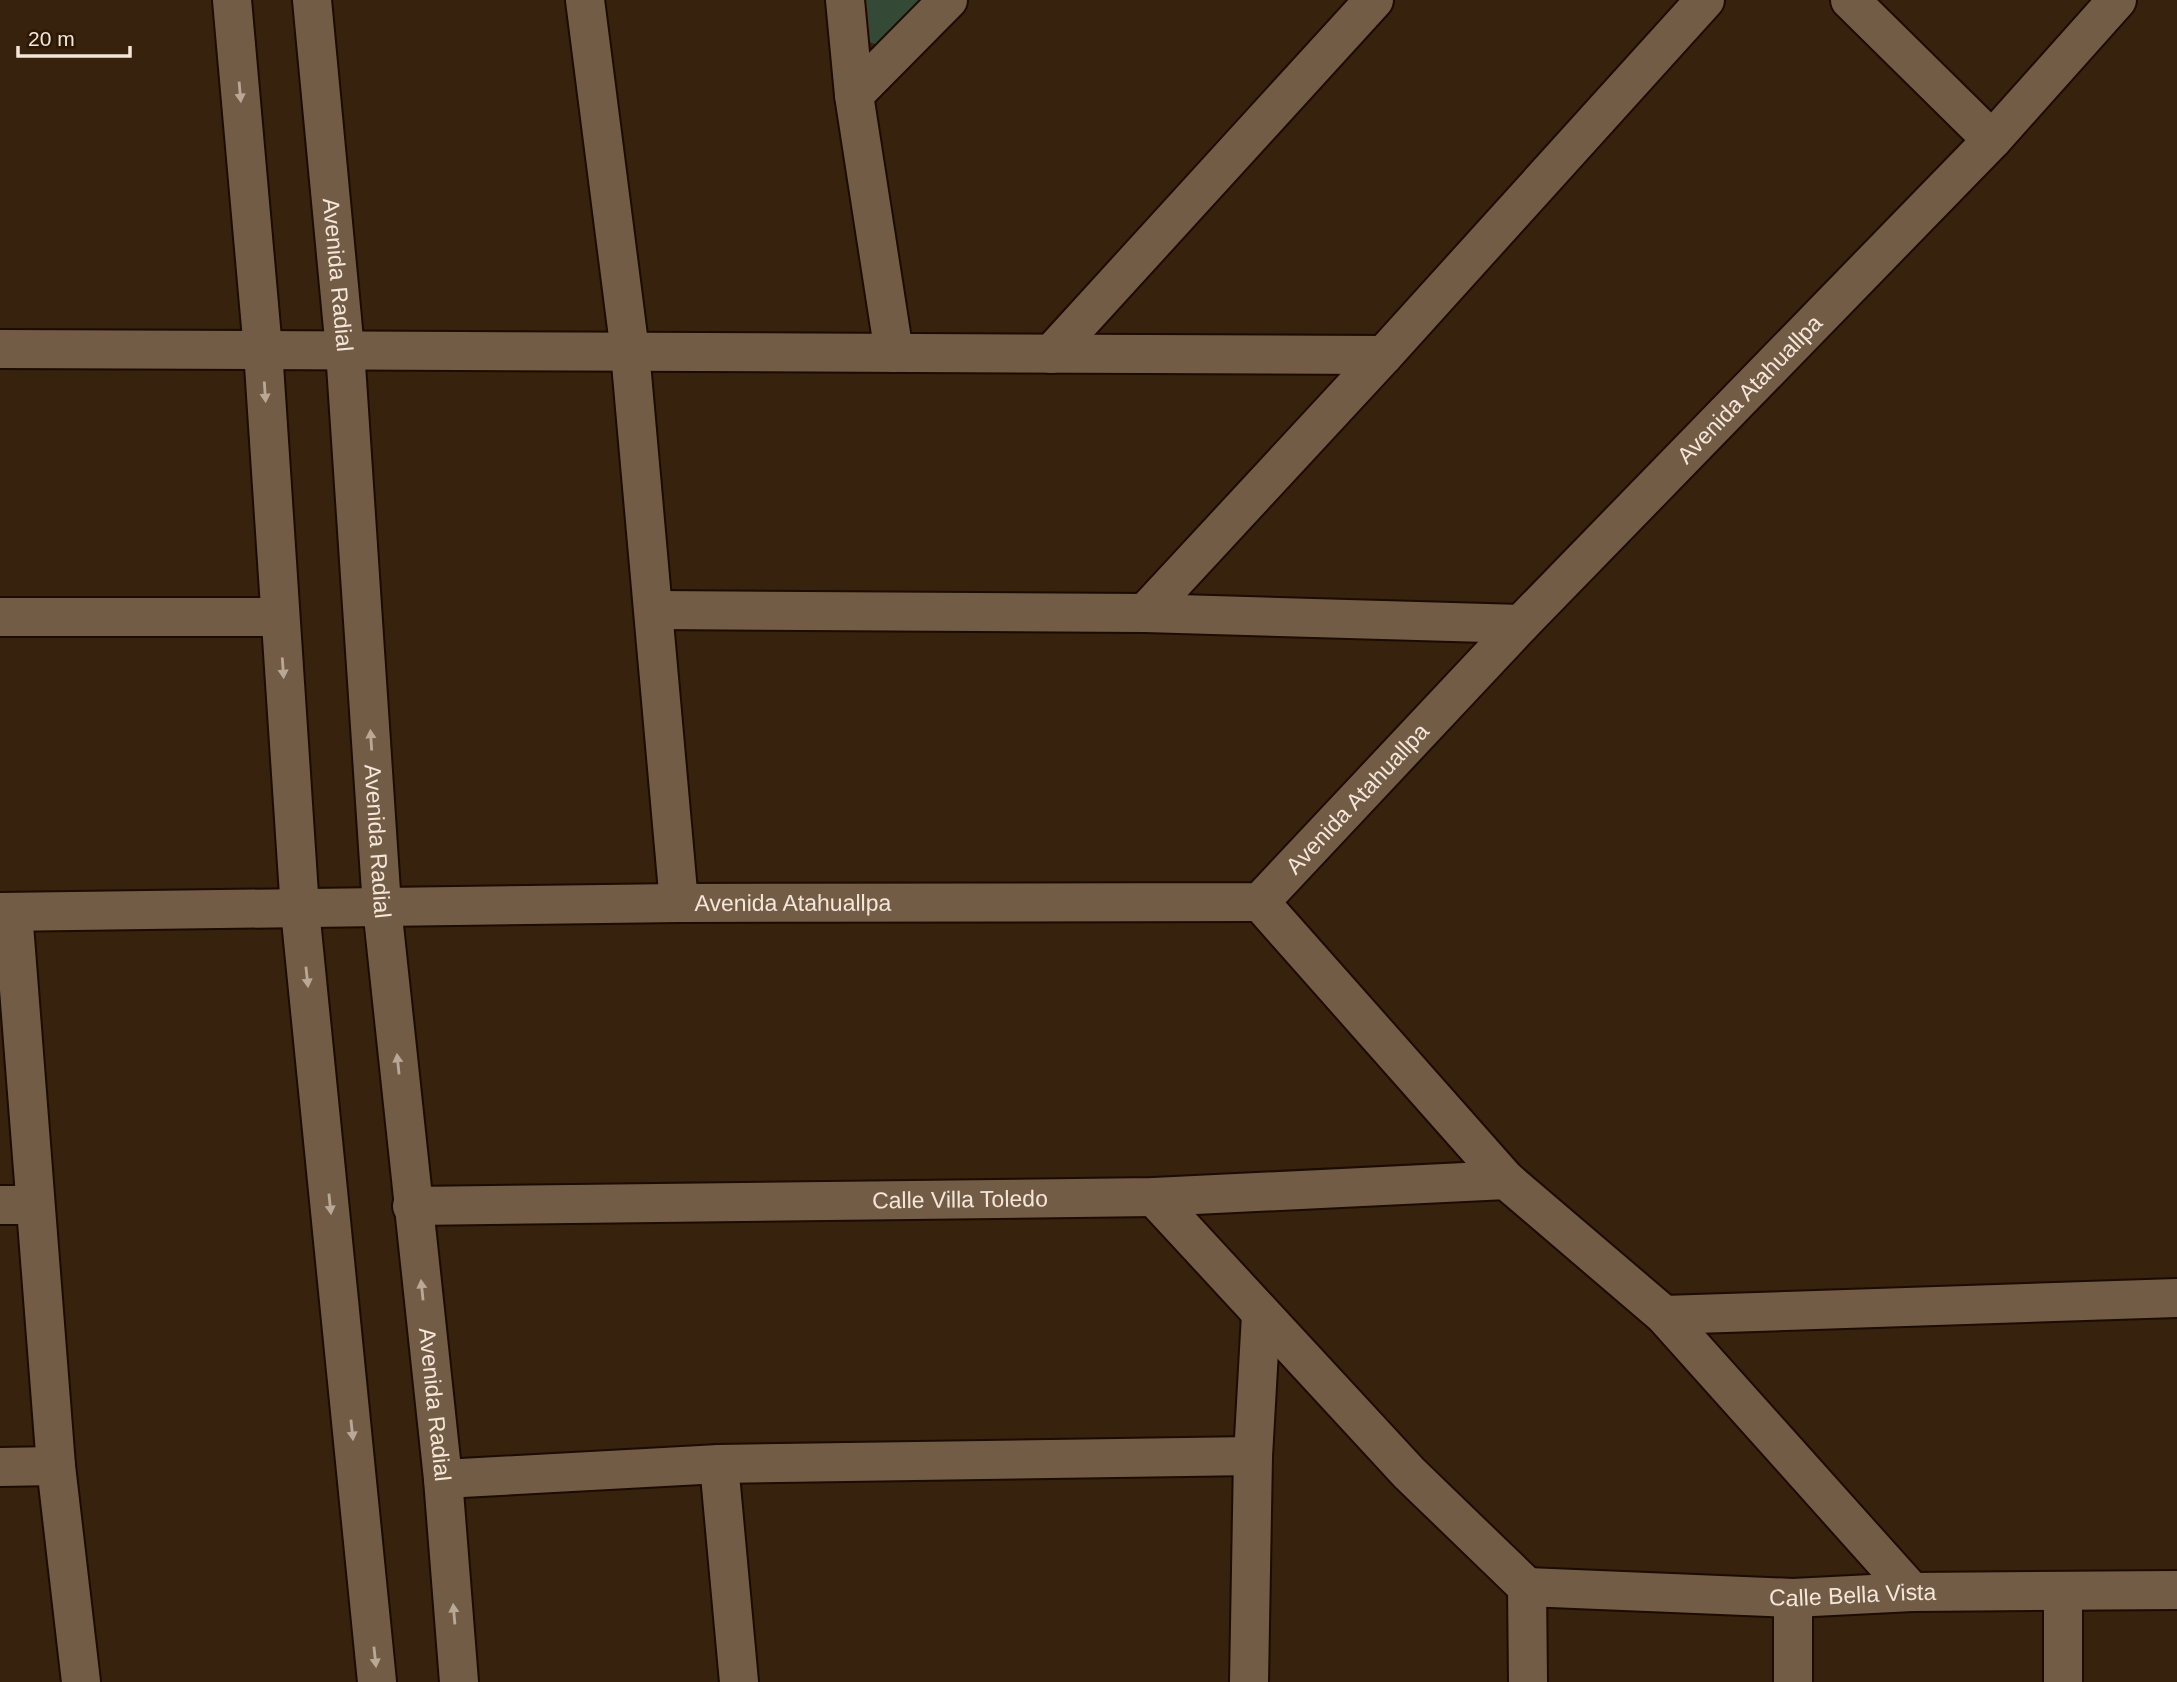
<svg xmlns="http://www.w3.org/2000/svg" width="2177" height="1682" font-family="Arial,sans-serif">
  <rect width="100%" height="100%" fill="#36220d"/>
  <polygon fill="#344a37" points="862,0 924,0 879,46 865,40"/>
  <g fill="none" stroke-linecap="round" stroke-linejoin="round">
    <g stroke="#1d0b00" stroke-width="42">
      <g id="minor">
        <polyline points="232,0 263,350 300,910 377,1682"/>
        <path id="s1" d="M312,0L345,350L382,907L443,1479L459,1682"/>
        <polyline points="585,0 630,352 679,903"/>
        <polyline points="845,0 854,95 894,353"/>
        <polyline points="1850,0 1992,140"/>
        <polyline points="854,95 948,0"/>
        <polyline points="0,349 1384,355"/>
        <polyline points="1051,354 1374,0"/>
        <polyline points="655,610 1145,613 1521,624"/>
        <polyline points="1145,613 1384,355 1705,0"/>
        <polyline points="0,617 280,617"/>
        <polyline points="1260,902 1506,1180 1664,1315 1912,1592"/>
        <path id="s2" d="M0,912L679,903L1260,902L1521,624L1992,140L2117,0"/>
        <polyline points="13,912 56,1466 81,1682"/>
        <polyline points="1154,1197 1409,1473 1527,1587 1528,1682"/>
        <polyline points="0,1205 35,1205"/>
        <path id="s3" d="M412,1206L1154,1197L1506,1180"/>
        <polyline points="1664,1315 2177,1298"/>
        <polyline points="719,1464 739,1682"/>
        <polyline points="0,1467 56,1466"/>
        <polyline points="443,1479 719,1464 1253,1456"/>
        <path id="s4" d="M1527,1587L1793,1598L1912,1592L2177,1590"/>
        <polyline points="1249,1682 1253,1456 1261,1315"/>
        <polyline points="1793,1682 1793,1598"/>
        <polyline points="2063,1682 2063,1591"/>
      </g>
    </g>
    <use href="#minor" stroke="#735c46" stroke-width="38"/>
  </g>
  <defs><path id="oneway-solid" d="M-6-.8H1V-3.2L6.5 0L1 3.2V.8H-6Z" transform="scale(1.75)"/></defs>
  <g fill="#baa897">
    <use href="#oneway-solid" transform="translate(240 92) rotate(85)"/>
    <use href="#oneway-solid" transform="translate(265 392) rotate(86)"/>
    <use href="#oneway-solid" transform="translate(283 668) rotate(86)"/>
    <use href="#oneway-solid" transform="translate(371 740) rotate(-94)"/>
    <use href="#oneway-solid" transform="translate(307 977) rotate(84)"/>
    <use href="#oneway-solid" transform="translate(398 1064) rotate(-96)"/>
    <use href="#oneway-solid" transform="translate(330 1204) rotate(84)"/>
    <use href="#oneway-solid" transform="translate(422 1290) rotate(-96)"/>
    <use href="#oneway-solid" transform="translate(352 1430) rotate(84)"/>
    <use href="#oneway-solid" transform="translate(454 1614) rotate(-95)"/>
    <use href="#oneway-solid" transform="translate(375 1657) rotate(84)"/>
  </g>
  <g text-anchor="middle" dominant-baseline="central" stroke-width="5" stroke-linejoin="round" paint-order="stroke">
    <g font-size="23" fill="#f4e6d9" stroke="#2c1804">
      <text stroke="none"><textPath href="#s1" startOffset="276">Avenida Radial</textPath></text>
      <text stroke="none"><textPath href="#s2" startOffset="1969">Avenida Atahuallpa</textPath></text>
      <text stroke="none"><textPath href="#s2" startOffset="1402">Avenida Atahuallpa</textPath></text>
      <text stroke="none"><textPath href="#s1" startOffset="844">Avenida Radial</textPath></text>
      <text stroke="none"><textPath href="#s2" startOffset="793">Avenida Atahuallpa</textPath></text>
      <text stroke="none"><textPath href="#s3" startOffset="548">Calle Villa Toledo</textPath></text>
      <text stroke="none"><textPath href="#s1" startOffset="1410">Avenida Radial</textPath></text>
      <text stroke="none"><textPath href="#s4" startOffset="326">Calle Bella Vista</textPath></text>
    </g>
  </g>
  <path d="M18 46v10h112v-10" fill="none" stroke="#f4e6d9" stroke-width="3.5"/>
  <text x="28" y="46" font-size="21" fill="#f4e6d9" stroke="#2c1804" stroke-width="5" paint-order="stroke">20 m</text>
</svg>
